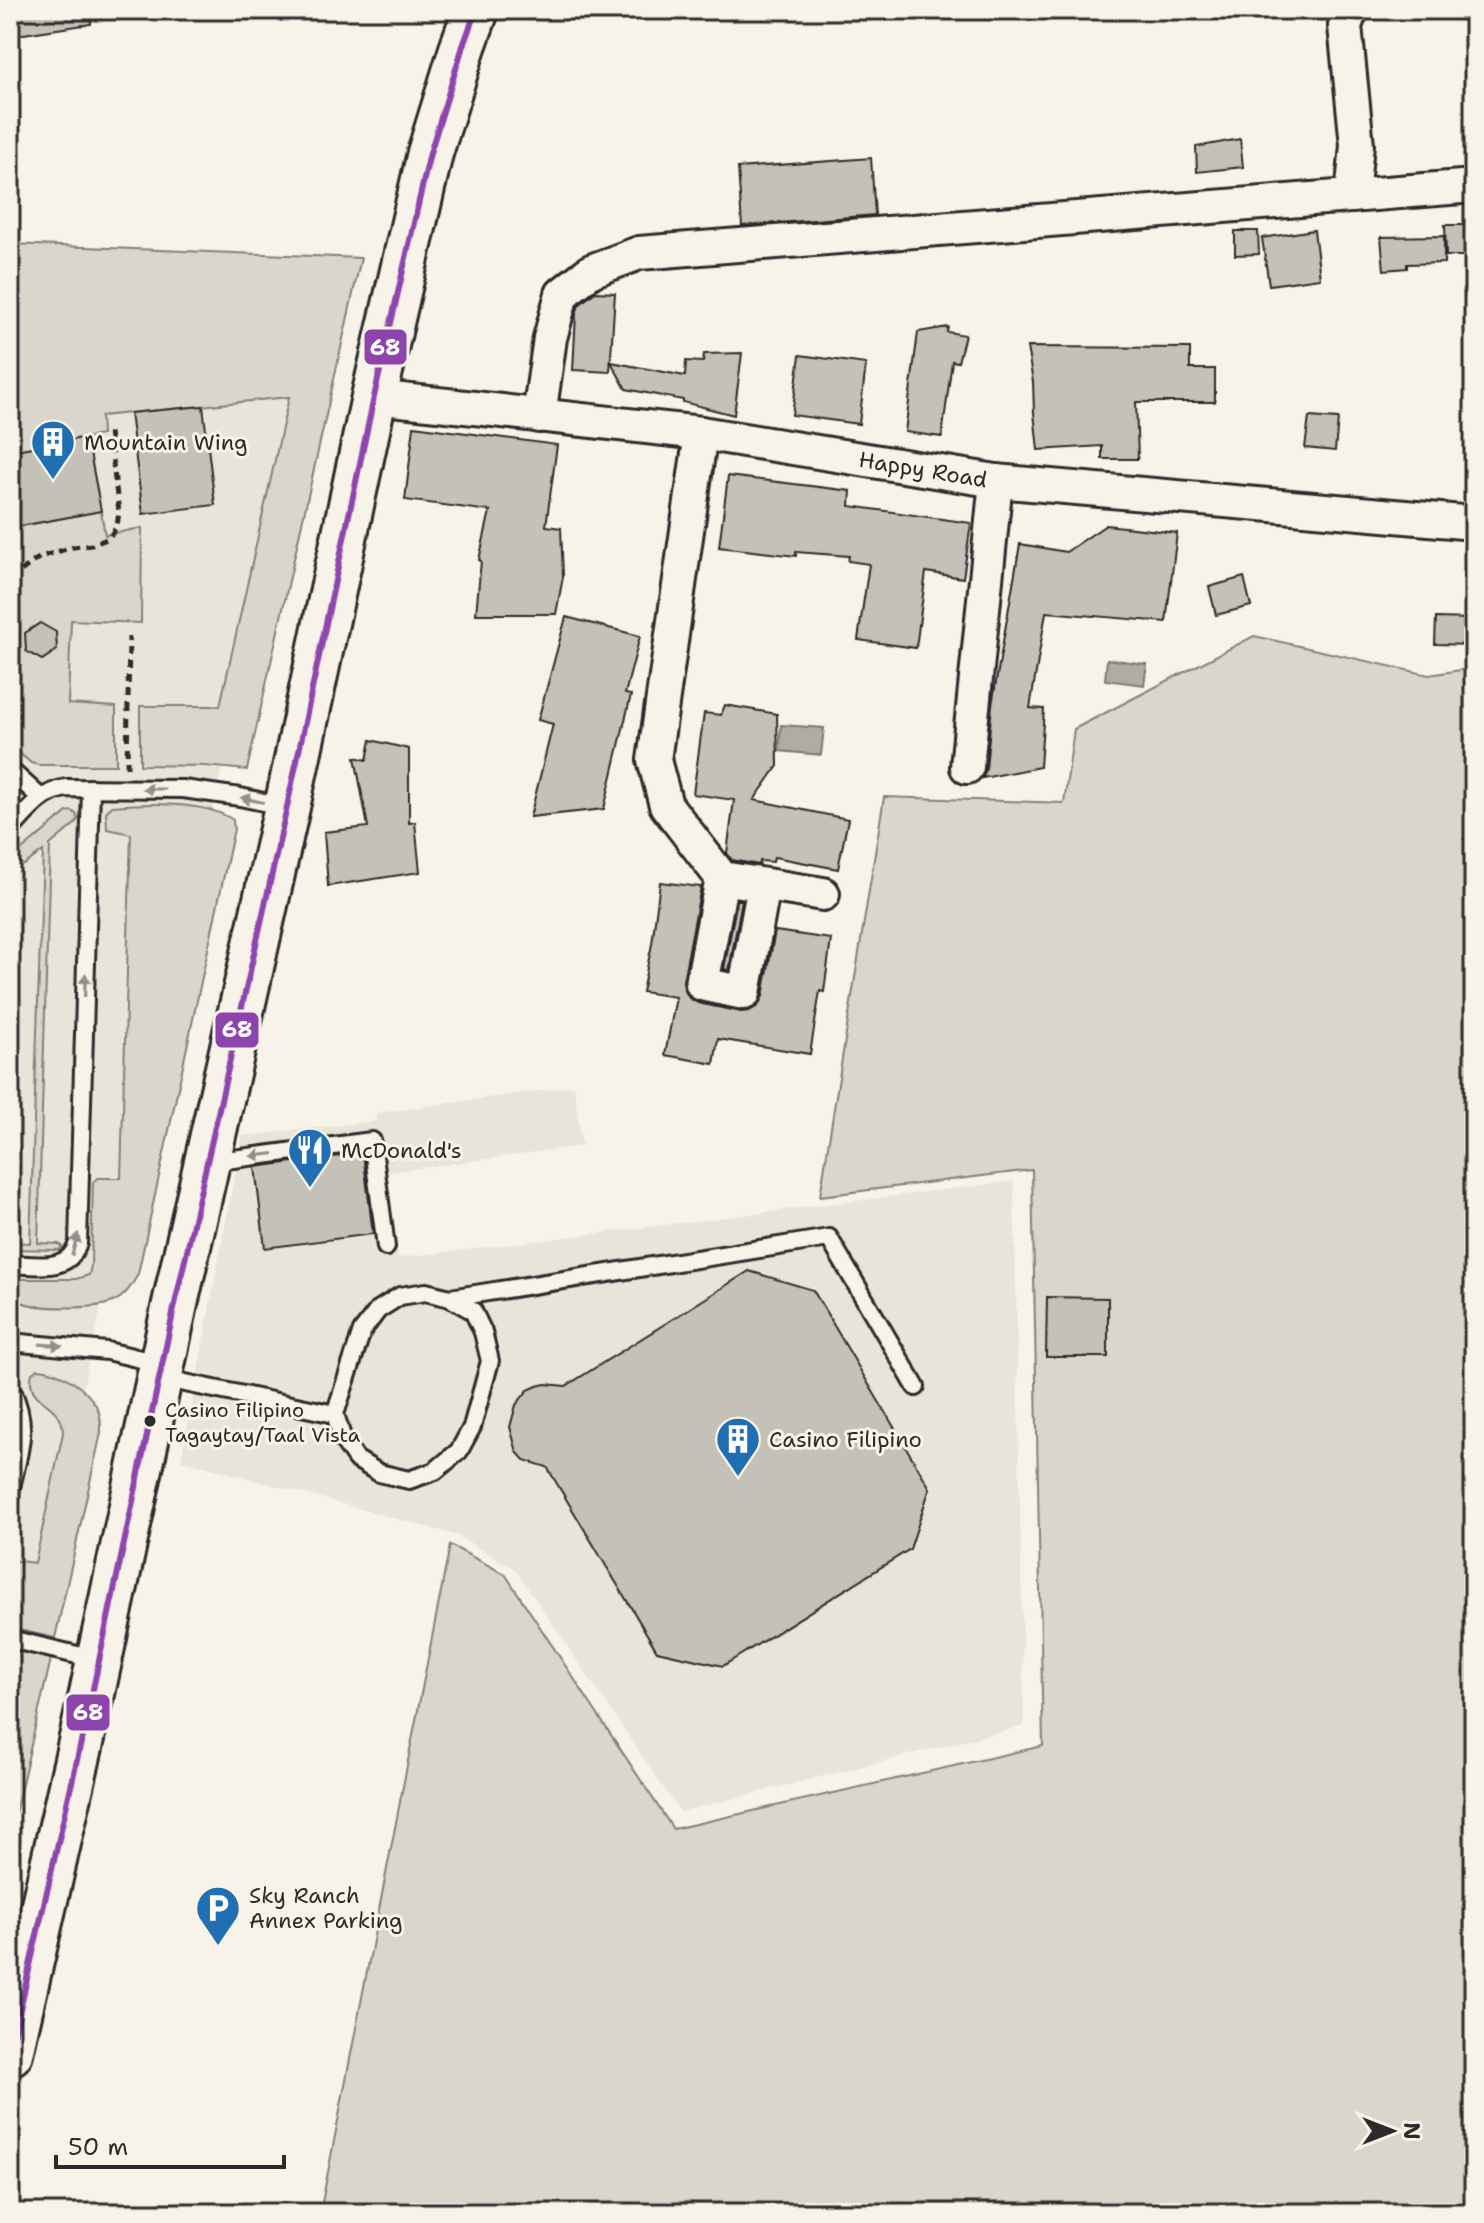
<svg xmlns="http://www.w3.org/2000/svg" width="1484" height="2223" font-family="'Shantell Sans',sans-serif">
  <rect width="100%" height="100%" fill="#f7f3e8"/>
  <filter id="ink" filterUnits="userSpaceOnUse"><feTurbulence type="fractalNoise" baseFrequency=".0125" numOctaves="2"/><feDisplacementMap in="SourceGraphic" scale="16" xChannelSelector="R" yChannelSelector="G"/><feConvolveMatrix kernelMatrix="1 2 1 2 8 2 1 2 1" color-interpolation-filters="sRGB"/></filter>
  <g filter="url(#ink)">
    <g fill="#e8e4da">
      <polygon points="305,395 26,1643 10,1716 10,426"/>
      <polygon points="574,1086 582,1146 384,1173 398,1258 1014,1181 1024,1726 680,1812 515,1569 456,1535 181,1460 242,1136 376,1121 376,1113"/>
    </g>
    <g fill="#dad6cc" stroke="#82807c" stroke-width="2">
      <polygon points="10,244 361,258 247,770 205,766 140,765 140,706 220,706 289,397 101,416 102,435 10,451"/>
      <path d="M101,511L105,535L142,528L141,623L71,620L68,704L116,707V765H38L31,763L10,745V655C30,633 13,615 10,594C7,573 10,549 10,528Z"/>
      <polygon points="1254,636 1429,675 1474,668 1474,2213 320,2213 450,1545 505,1574 673,1829 1043,1746 1032,1170 820,1196 884,797 1064,803 1074,729"/>
      <path d="M112,806C145,803 206,801 233,820L234,829L138,1274C132,1285 126,1296 113,1302C95,1309 37,1310 19,1301C14,1298 14,1297 10,1292L11,1282L18,1279H76L89,1275L91,1266L93,1182L98,1178H121L131,834L107,829L106,812Z"/>
      <polygon points="72,811 76,814 78,819 76,823 50,845 38,1243 59,1244 62,1247 59,1250 10,1249 10,1242 30,1243 43,851 24,865 17,863 16,855 67,812"/>
      <path d="M38,1369C60,1370 86,1388 97,1407C101,1415 101,1424 101,1433L55,1638L10,1628V1560L35,1563L63,1433C64,1401 24,1405 32,1373Z"/>
      <polygon points="10,1649 51,1659 10,1835"/>
    </g>
    <g fill="#afaca4" stroke="#7a7874" stroke-width="2">
      <polygon points="1107,659 1147,664 1144,685 1105,680"/>
      <polygon points="781,725 824,728 821,755 779,751"/>
    </g>
    <g fill="#c4c1b9" stroke="#2b2b2b" stroke-width="2">
      <polygon points="10,10 90,10 91,24 10,36"/>
      <polygon points="1240,139 1243,167 1197,172 1196,147"/>
      <polygon points="871,158 875,215 742,226 738,168"/>
      <polygon points="1445,225 1469,225 1469,256 1446,256"/>
      <polygon points="1314,230 1320,278 1269,285 1262,238"/>
      <polygon points="1235,231 1258,231 1259,254 1235,255"/>
      <polygon points="1444,236 1444,263 1407,264 1407,268 1384,270 1381,237"/>
      <polygon points="595,292 615,293 610,372 573,370 576,314 579,305"/>
      <polygon points="948,327 947,332 965,335 958,362 952,361 942,437 905,432 918,332"/>
      <polygon points="1027,347 1190,348 1190,369 1215,369 1215,402 1136,402 1138,459 1102,459 1102,446 1038,450 1034,413 1033,382"/>
      <polygon points="742,353 734,415 683,402 683,400 626,389 611,362 685,376 686,361 703,362 704,354"/>
      <polygon points="800,355 866,364 859,424 792,415"/>
      <polygon points="203,406 215,505 143,514 130,413"/>
      <polygon points="1309,417 1338,419 1335,451 1305,448"/>
      <polygon points="414,426 557,445 546,526 561,528 563,577 556,614 476,614 481,561 479,560 490,511 405,500"/>
      <polygon points="87,437 101,511 10,528 10,451"/>
      <polygon points="728,476 851,491 850,506 971,523 963,578 926,572 916,648 858,640 869,564 848,561 849,556 796,552 796,556 719,547"/>
      <polygon points="1106,525 1177,533 1166,622 1046,612 1030,708 1044,709 1040,767 983,778 986,769 992,705 1020,544 1066,552"/>
      <polygon points="1244,577 1251,606 1216,615 1209,587"/>
      <polygon points="566,617 640,636 625,694 631,695 604,809 530,817 553,724 538,720"/>
      <polygon points="1436,618 1472,619 1472,645 1435,644"/>
      <polygon points="40,623 56,632 57,650 42,660 26,651 25,633"/>
      <polygon points="725,705 777,714 778,766 754,800 848,819 838,869 774,857 773,862 760,861 759,865 732,860 727,853 734,800 693,794 704,713 721,715"/>
      <polygon points="371,740 409,749 409,823 415,822 420,872 328,886 324,832 368,827 355,757 367,760"/>
      <polygon points="660,882 701,887 683,981 684,989 689,998 698,1003 741,1012 749,1011 758,1006 763,996 775,931 831,939 824,992 820,991 810,1054 718,1039 714,1064 665,1055 676,997 642,992 652,944"/>
      <polygon points="737,900 742,900 729,970 724,969"/>
      <polygon points="363,1153 373,1234 265,1248 255,1167"/>
      <polygon points="749,1271 813,1290 930,1488 910,1549 723,1666 657,1651 547,1467 524,1460 517,1452 510,1427 516,1405 528,1390 537,1386 545,1384 566,1386"/>
      <polygon points="1047,1297 1108,1298 1108,1357 1046,1357"/>
    </g>
    <g fill="none" stroke-linecap="round" stroke-linejoin="round">
      <g stroke="#2b2b2b" stroke-width="22">
        <g id="lane">
          <polyline points="10,770 41,798"/>
          <path d="M10,830C27,812 41,792 66,788L183,789L240,797L287,807"/>
          <polyline points="210,1162 372,1141 386,1247"/>
          <path d="M10,1264C36,1265 69,1273 78,1243L91,788"/>
          <polygon points="426,1292 450,1298 473,1311 483,1332 490,1361 472,1427 459,1451 435,1471 409,1480 379,1473 356,1459 343,1440 335,1414 362,1331 378,1310 400,1296"/>
          <polyline points="450,1298 829,1238 916,1387"/>
          <polyline points="10,1342 107,1351 162,1364"/>
          <polyline points="161,1378 335,1414"/>
          <path d="M10,1386C30,1427 19,1450 10,1492"/>
          <polyline points="10,1639 98,1660"/>
        </g>
      </g>
      <g stroke="#2b2b2b" stroke-width="38">
        <g id="street">
          <polyline points="1351,10 1345,26 1357,145 1352,196"/>
          <path id="s1" d="M374,397L701,433L996,481L1474,523"/>
          <polyline points="539,416 550,338 562,294 591,271 639,253 1474,186"/>
          <polyline points="701,433 654,760 666,805 722,878 823,894"/>
          <polyline points="967,767 996,481"/>
          <polyline points="722,878 702,984 744,993 764,885"/>
        </g>
      </g>
      <g stroke="#2b2b2b" stroke-width="50">
        <polyline id="primary" points="10,2053 90,1703 175,1304 287,807 374,397 430,153 463,46 476,10"/>
      </g>
      <g stroke="#2b2b2b" stroke-width="5" stroke-dasharray="8 6" stroke-linecap="butt">
        <polyline points="10,579 40,557 73,547 92,545 109,538 117,526 119,512 109,432"/>
        <polyline points="127,768 129,637"/>
      </g>
      <use href="#lane" stroke="#f7f3e8" stroke-width="16"/>
      <use href="#street" stroke="#f7f3e8" stroke-width="32"/>
      <use href="#primary" stroke="#f7f3e8" stroke-width="44"/>
      <g stroke="#f7f3e8" stroke-width="12">
        <polyline id="bus-1" points="10,2053 90,1703 175,1304 287,807 374,397 430,153 463,46 476,10"/>
      </g>
      <use href="#bus-1" stroke="#8e44ad" stroke-width="6"/>
    </g>
    <defs><path id="oneway-solid" d="M-6-.8H1V-3.2L6.5 0L1 3.2V.8H-6Z" transform="scale(2)"/></defs>
    <g fill="#918f8a">
      <use href="#oneway-solid" transform="translate(154 789) rotate(-180)"/>
      <use href="#oneway-solid" transform="translate(252 800) rotate(-168)"/>
      <use href="#oneway-solid" transform="translate(85 985) rotate(-88)"/>
      <use href="#oneway-solid" transform="translate(262 1155) rotate(173)"/>
      <use href="#oneway-solid" transform="translate(75 1244) rotate(-75)"/>
      <use href="#oneway-solid" transform="translate(51 1345) rotate(4)"/>
    </g>
  </g>
  <defs>
    <g id="building-pin" transform="scale(2.3)"><path d="M0 17L-7.5 6A9.5 9.5 0 1 1 7.5 6Z" fill="#1f6fb2" stroke="#f7f3e8"/><path d="M-4-6H4V6H1V3H-1V6H-4ZM-2.5-4.3h1.7v1.8h-1.7ZM.8-4.3h1.7v1.8H.8ZM-2.5-1h1.7V.8h-1.7ZM.8-1h1.7V.8H.8Z" fill="#fff"/></g>
    <g id="restaurant-pin" transform="scale(2.3)"><path d="M0 17L-7.5 6A9.5 9.5 0 1 1 7.5 6Z" fill="#1f6fb2" stroke="#f7f3e8"/><path d="M-5-6h1v4h1v-4h1v4h1v-4h1v5L-1.5 .5V6h-2V.5L-5-1ZM5-6V6H3V1.5H1.5Q1.5-4 5-6Z" fill="#fff"/></g>
    <g id="parking-pin" transform="scale(2.3)"><path d="M0 17L-7.5 6A9.5 9.5 0 1 1 7.5 6Z" fill="#1f6fb2" stroke="#f7f3e8"/><path d="M-3.5-5.5H1a3.5 3.5 0 0 1 0 7H-1V5.5H-3.5ZM-1-3.4V-.6H.8a1.4 1.4 0 0 0 0-2.8Z" fill="#fff"/></g>
  </defs>
  <g fill-rule="evenodd">
    <use href="#building-pin" x="53" y="442"/>
    <use href="#restaurant-pin" x="310" y="1150"/>
    <use href="#building-pin" x="738" y="1439"/>
    <use href="#parking-pin" x="218" y="1908"/>
  </g>
  <circle fill="#2b2b2b" stroke="#f7f3e8" stroke-width="3" cx="150" cy="1421" r="7"/>
  <g text-anchor="middle" dominant-baseline="central" stroke-width="6" stroke-linejoin="round" paint-order="stroke">
    <g font-size="20" fill="#2b2b2b" stroke="#f7f3e8" text-anchor="start">
      <text x="165" y="1410">Casino Filipino<tspan x="165" dy="25">Tagaytay/Taal Vista</tspan></text>
    </g>
    <g font-size="22" fill="#2b2b2b" stroke="#f7f3e8" text-anchor="start">
      <text x="84" y="442">Mountain Wing</text>
      <text x="341" y="1150">McDonald's</text>
      <text x="769" y="1439">Casino Filipino</text>
      <text x="249" y="1895">Sky Ranch<tspan x="249" dy="25">Annex Parking</tspan></text>
    </g>
    <g font-size="22" fill="#2b2b2b" stroke="#f7f3e8">
      <text stroke="none"><textPath href="#s1" startOffset="554">Happy Road</textPath></text>
    </g>
  </g>
  <g stroke="#f7f3e8" stroke-width="3">
    <rect x="363" y="328" width="45" height="38" rx="8" fill="#8e44ad"/>
    <rect x="214" y="1011" width="46" height="38" rx="8" fill="#8e44ad"/>
    <rect x="65" y="1693" width="46" height="39" rx="8" fill="#8e44ad"/>
  </g>
  <g font-size="22" text-anchor="middle" font-weight="bold" fill="#fff">
    <text x="385" y="355">68</text>
    <text x="237" y="1037">68</text>
    <text x="88" y="1720">68</text>
  </g>
  <rect width="1484" height="2223" fill="none" stroke="#f7f3e8" stroke-width="40"/>
  <rect x="20" y="20" width="1444" height="2183" fill="none" stroke="#2b2b2b" stroke-width="3" filter="url(#ink)"/>
  <g transform="translate(1392 2131) rotate(90)" stroke="#f7f3e8" stroke-width="6" paint-order="stroke">
  <path d="M0-6L14 30L0 20L-14 30Z" fill="#2b2b2b"/>
  <text y="-12" font-size="22" font-weight="bold" text-anchor="middle" fill="#2b2b2b">N</text>
  </g>
  <path d="M56 2155v12h228v-12" fill="none" stroke="#2b2b2b" stroke-width="4"/>
  <text x="68" y="2155" font-size="24" fill="#2b2b2b" stroke="#f7f3e8" stroke-width="6" paint-order="stroke">50 m</text>
</svg>
